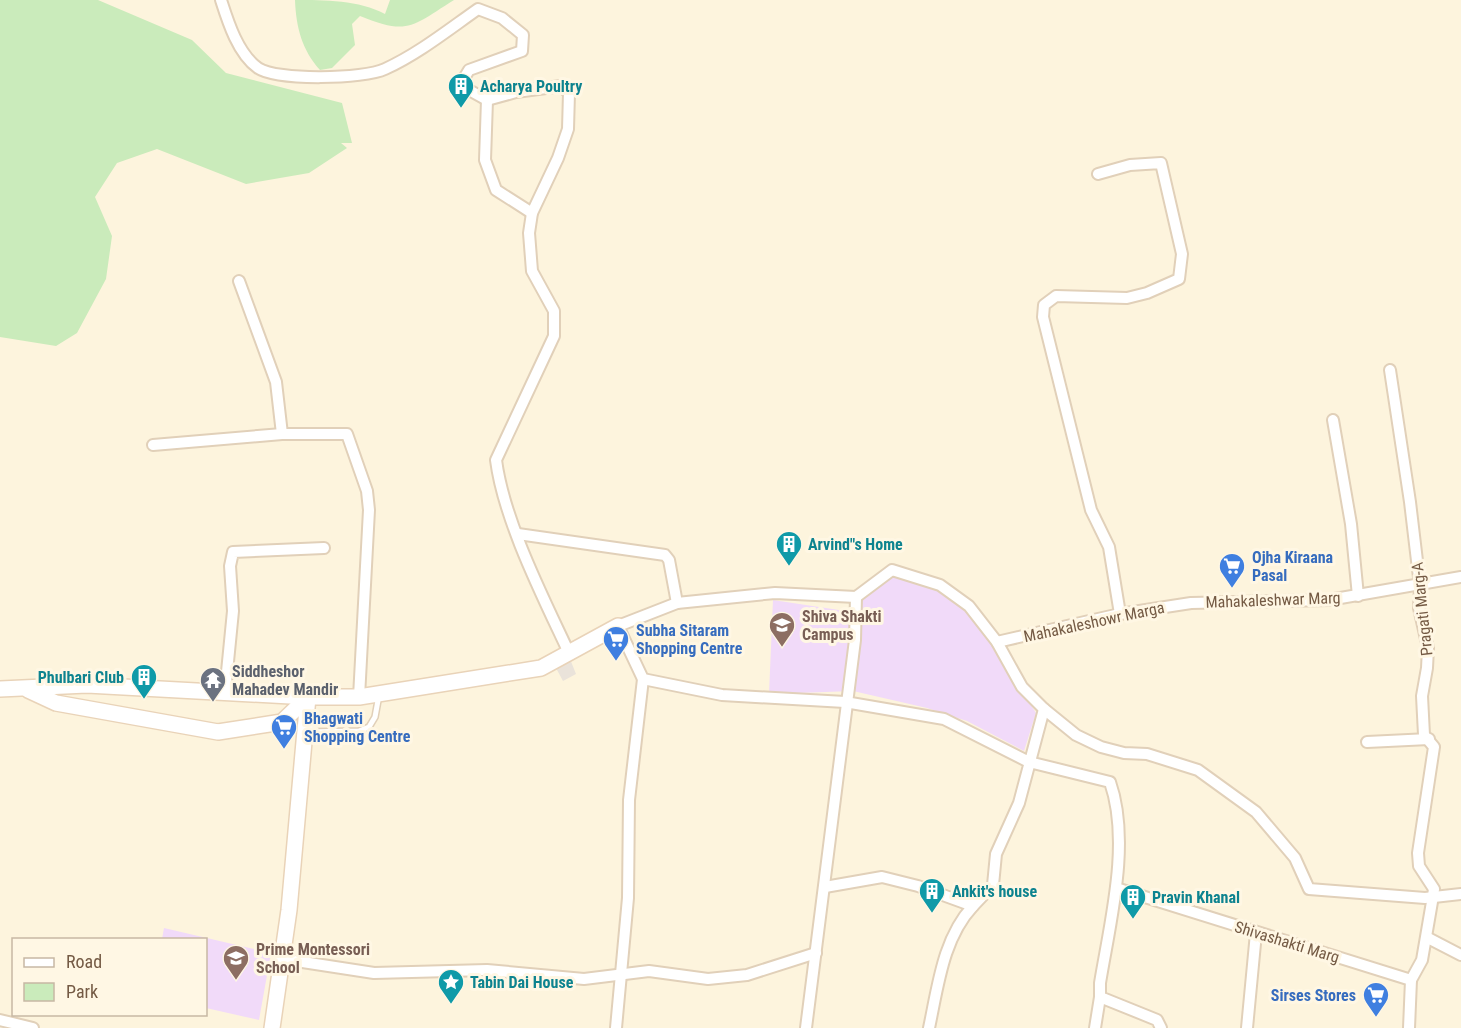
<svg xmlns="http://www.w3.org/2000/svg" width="1461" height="1028" font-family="'Roboto Condensed',sans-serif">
  <rect width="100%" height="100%" fill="#fdf4dd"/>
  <polygon fill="#eae3da" points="570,659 576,674 563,681 556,668"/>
  <g fill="#f1daf9">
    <polygon points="887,574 952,595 983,630 1036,713 1024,751 967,721 927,708 853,691 769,694 773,600 852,612"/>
    <polygon points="164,928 271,953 259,1020 206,1008 206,940 162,939"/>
  </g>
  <g fill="#caebbb">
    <polygon points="0,0 98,0 192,40 226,73 342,103 352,143 341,143 347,148 309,173 246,184 157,149 117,163 95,197 112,236 106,279 77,333 56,346 0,337"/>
    <path d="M295,0C325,0 359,0 385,14L390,0H454C412,26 409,36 360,16L352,24L355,45L332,68L320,70C302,50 296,27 295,0Z"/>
  </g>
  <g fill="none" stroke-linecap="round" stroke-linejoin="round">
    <g stroke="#e1d0b9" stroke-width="8">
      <polyline id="lane" points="305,732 359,731 369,727 375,717 379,695"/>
    </g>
    <g stroke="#e1d0b9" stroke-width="14">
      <g id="street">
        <path d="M221,0C228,22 238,54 258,68C277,81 364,79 385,69C418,54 448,30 478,9L502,18L523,35L522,51L469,70L460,85L487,100L516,92L561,86L569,93L568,129L558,158L532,213L529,233L532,271L554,311V336L496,460C504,521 543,597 569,653"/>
        <polyline points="487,100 485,160 496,190 532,213"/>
        <polyline points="1098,174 1130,165 1161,163 1182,254 1179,279 1147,293 1127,298 1056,296 1044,305 1043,317 1091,510 1109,547 1120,614"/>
        <polyline points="239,281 276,382 282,434"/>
        <polyline points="1390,370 1410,502 1420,586 1419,608 1428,648 1427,668 1422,696 1424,735 1434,747 1418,853 1419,866 1434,889 1433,896 1422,960 1411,980"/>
        <polyline points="1333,420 1351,524 1358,596"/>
        <polyline points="153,445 282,434 347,434 367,491 369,510 359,697"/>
        <polyline points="518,534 665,555 669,560 677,603"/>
        <polyline points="997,642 1120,614 1191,603 1329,600 1461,577"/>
        <polyline points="225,692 233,611 230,566 233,552 324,548"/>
        <polyline points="1044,709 1076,735 1101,747 1124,753 1147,754 1198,770 1256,812 1295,858 1309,889 1425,898 1461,894"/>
        <polyline points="1367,742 1429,739"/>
        <path d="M825,887L882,877L918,886L973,906L993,885L996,854L1019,803L1044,709L1022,687L997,642L969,606L940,585L892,570L856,597L775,593L677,603L618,626L643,679L722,695L845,702L944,719L1029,762L1110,782C1131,842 1110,922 1100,983V997L1157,1020L1161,1028"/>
        <polyline points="1116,888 1411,980 1409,1028"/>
        <polyline points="1428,938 1461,955"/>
        <polyline points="283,959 374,973 487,970 584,979 649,971 708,979 747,975 816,953"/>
        <polyline points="0,1020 33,1028"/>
        <polyline points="616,1028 628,898 629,800 643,679"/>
        <polyline points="806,1028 855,640 856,597"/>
        <path d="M929,1028C938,986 943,938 973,906"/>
        <polyline points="1095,1028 1100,997"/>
        <polyline points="1247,1028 1256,933"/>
      </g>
    </g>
    <g stroke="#e9d3b8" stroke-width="18">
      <g id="secondary">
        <polyline points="0,689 87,685 308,697 359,697 541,668 618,626"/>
        <polyline points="28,690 56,703 218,732 282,722 308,697"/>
        <polyline points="272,1028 289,910 308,697"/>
      </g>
    </g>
    <use href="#lane" stroke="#fff" stroke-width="5"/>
    <use href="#street" stroke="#fff" stroke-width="10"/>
    <use href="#secondary" stroke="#fff" stroke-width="15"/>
  </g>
  <defs>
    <g id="building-pin" transform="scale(1.35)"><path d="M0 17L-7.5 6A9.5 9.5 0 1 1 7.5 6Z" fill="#0f9aa8" stroke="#fff7e4"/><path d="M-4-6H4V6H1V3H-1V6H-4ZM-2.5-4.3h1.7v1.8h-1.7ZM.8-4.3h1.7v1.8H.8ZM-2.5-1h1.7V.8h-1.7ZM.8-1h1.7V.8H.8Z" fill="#fff"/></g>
    <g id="supermarket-pin" transform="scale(1.35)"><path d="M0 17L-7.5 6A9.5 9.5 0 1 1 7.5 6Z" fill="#3f7fe0" stroke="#fff7e4"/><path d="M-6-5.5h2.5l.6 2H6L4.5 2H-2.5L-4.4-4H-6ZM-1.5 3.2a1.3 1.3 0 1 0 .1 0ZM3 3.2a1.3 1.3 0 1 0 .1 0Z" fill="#fff"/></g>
    <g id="university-pin" transform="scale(1.35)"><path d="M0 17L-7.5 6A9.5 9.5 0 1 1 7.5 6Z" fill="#8d6e63" stroke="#fff7e4"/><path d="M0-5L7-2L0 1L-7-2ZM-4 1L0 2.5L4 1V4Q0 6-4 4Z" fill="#fff"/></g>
    <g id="temple-pin" transform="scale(1.35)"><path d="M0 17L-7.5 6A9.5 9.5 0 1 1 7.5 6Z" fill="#6b7280" stroke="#fff7e4"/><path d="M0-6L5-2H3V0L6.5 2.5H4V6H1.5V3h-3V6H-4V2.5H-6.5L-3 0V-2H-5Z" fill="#fff"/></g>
    <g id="school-pin" transform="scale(1.35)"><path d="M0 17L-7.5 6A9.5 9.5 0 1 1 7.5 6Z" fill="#8d6e63" stroke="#fff7e4"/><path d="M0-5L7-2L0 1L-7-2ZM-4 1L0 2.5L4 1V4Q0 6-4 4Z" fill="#fff"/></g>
    <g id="sight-pin" transform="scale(1.35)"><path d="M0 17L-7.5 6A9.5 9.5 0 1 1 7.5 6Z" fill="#0f9aa8" stroke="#fff7e4"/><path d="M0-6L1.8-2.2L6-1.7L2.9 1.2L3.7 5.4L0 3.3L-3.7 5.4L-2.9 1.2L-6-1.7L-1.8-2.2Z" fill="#fff"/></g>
  </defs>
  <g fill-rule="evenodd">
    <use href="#building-pin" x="461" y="86"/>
    <use href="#building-pin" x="789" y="544"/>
    <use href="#supermarket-pin" x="1232" y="566"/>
    <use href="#university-pin" x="782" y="625"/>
    <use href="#supermarket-pin" x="616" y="639"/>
    <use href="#building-pin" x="144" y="677"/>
    <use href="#temple-pin" x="213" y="680"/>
    <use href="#supermarket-pin" x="284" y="727"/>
    <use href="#building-pin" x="932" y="891"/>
    <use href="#building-pin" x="1133" y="897"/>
    <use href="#school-pin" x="236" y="958"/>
    <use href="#sight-pin" x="451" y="982"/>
    <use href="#supermarket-pin" x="1376" y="995"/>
  </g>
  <g text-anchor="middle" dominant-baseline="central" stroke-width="6" stroke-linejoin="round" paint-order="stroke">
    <g font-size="16" font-weight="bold" fill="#0d838f" stroke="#fff7e4" text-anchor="start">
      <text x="480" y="86">Acharya Poultry</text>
      <text x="808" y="544">Arvind"s Home</text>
      <text x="124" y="677" text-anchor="end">Phulbari Club</text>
      <text x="952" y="891">Ankit's house</text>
      <text x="1152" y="897">Pravin Khanal</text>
      <text x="470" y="982">Tabin Dai House</text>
    </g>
    <g font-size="16" font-weight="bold" fill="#366cbe" stroke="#fff7e4" text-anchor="start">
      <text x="1252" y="557">Ojha Kiraana<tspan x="1252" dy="18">Pasal</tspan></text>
      <text x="636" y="630">Subha Sitaram<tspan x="636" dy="18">Shopping Centre</tspan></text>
      <text x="304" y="718">Bhagwati<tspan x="304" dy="18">Shopping Centre</tspan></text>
      <text x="1356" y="995" text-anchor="end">Sirses Stores</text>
    </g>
    <g font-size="16" fill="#745a44" stroke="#fff7e4">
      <text transform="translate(1273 600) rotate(-2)">Mahakaleshwar Marg</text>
      <text transform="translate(1422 609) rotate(-96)">Pragati Marg-A</text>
      <text transform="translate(1094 622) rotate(-12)">Mahakaleshowr Marga</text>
      <text transform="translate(1287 942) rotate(17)">Shivashakti Marg</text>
    </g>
    <g font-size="16" font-weight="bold" fill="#785e54" stroke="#fff7e4" text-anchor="start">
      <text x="802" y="616">Shiva Shakti<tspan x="802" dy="18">Campus</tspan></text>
      <text x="256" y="949">Prime Montessori<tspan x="256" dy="18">School</tspan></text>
    </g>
    <g font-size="16" font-weight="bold" fill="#5b616d" stroke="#fff7e4" text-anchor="start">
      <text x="232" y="671">Siddheshor<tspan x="232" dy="18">Mahadev Mandir</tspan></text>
    </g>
  </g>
  <rect x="12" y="938" width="195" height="78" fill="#fff7e4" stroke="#c7b8a4" stroke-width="1.5"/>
  <rect x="24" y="958" width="30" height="9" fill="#ffffff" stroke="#c7b8a4" stroke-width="1.5"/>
  <text x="66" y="968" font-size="18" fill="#745a44">Road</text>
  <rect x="24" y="983" width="30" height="18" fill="#caebbb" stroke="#c7b8a4" stroke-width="1.5"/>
  <text x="66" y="998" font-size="18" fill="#745a44">Park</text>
</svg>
